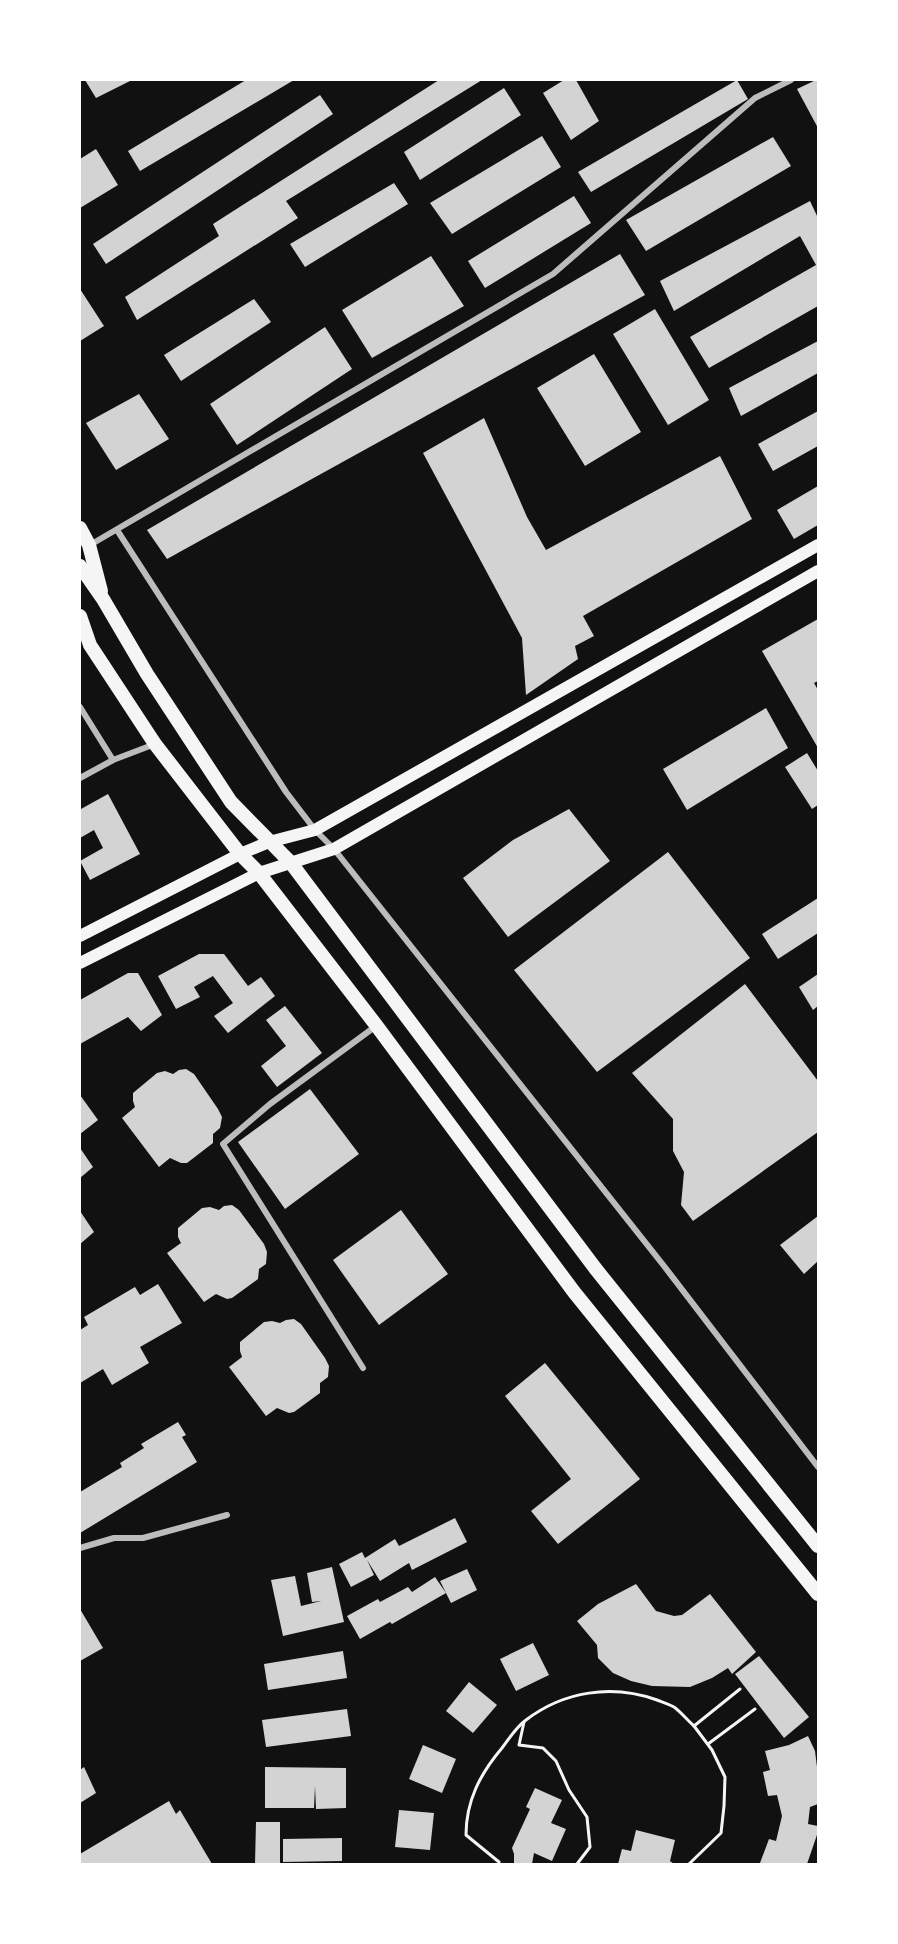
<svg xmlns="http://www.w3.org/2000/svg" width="898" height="1944" font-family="Cabin,sans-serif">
  <rect width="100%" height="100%" fill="#111"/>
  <g fill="#d3d3d3">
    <polygon points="85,80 132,80 96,98"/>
    <polygon points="246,80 294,80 140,171 128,151"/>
    <polygon points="439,80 482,80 286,201 298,218 137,320 125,297 219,236 213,224"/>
    <polygon points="564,80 576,80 599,121 571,140 543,93"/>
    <polygon points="737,80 748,99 591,192 578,172"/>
    <polygon points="816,80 818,80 818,128 797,89"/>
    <polygon points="504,88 521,115 420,180 404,152"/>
    <polygon points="320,95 333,114 106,264 93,244"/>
    <polygon points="542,136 561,167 452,234 430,203"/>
    <polygon points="773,137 791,166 646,251 626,220"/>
    <polygon points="96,149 118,185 80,208 80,159"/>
    <polygon points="394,183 408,204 305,267 290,244"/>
    <polygon points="574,196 591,223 485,288 468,261"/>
    <polygon points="810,201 818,218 818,306 709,368 690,337 816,265 800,236 674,311 660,281"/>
    <polygon points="620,254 645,295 167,559 147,530"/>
    <polygon points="431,256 464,306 372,358 342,310"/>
    <polygon points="80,289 104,326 80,341"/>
    <polygon points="254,299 271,322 181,381 164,355"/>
    <polygon points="655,309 709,400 668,425 613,334"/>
    <polygon points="325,327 352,369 237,445 210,404"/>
    <polygon points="818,341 818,373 741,416 729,388"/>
    <polygon points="594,354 641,432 585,466 537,388"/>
    <polygon points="139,394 169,439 116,470 86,423"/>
    <polygon points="818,411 818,446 773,471 758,444"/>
    <polygon points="484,418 527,517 546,550 720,456 752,519 583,616 594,636 575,646 578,659 526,695 522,638 423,453"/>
    <polygon points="818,486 818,525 794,539 777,510"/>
    <polygon points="818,619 818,681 814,683 818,690 818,748 762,651"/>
    <polygon points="766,708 788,748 687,810 663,769"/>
    <polygon points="807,753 818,771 818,805 812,809 785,767"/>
    <polygon points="108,794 140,854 90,880 80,861 103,848 94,830 80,838 80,805 81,809"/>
    <polygon points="569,809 610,861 508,937 463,878 513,840"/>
    <polygon points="668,852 750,958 597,1072 514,970"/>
    <polygon points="818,898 818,933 778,959 762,934"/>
    <polygon points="199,954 224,954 248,986 261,977 275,996 228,1033 214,1016 233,1003 213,976 194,987 200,997 176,1009 158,976"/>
    <polygon points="128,973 138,973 162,1015 141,1031 128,1017 80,1044 80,1000"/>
    <polygon points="818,974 818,1006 813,1010 799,987"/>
    <polygon points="745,984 818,1081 818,1132 693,1221 681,1205 684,1172 673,1151 673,1119 632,1073"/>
    <polygon points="285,1006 322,1053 277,1087 261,1066 286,1046 266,1020"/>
    <polygon points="186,1069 194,1074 218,1109 222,1117 220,1128 213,1134 213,1143 187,1163 181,1163 170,1158 159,1167 122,1118 135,1107 133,1101 133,1093 157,1073 165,1071 173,1074 179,1070"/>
    <polygon points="310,1089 359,1154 285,1209 238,1142"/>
    <polygon points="80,1095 98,1120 80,1134"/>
    <polygon points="80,1148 93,1167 80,1178"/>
    <polygon points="232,1205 239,1210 264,1244 267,1252 266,1264 259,1269 258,1279 232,1298 227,1299 216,1294 204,1302 167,1253 181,1243 178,1237 178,1228 202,1208 210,1207 219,1210 224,1206"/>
    <polygon points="401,1210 448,1274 379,1325 333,1260"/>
    <polygon points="80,1211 94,1232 80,1244"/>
    <polygon points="818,1216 818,1261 804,1274 780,1245"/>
    <polygon points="158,1284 182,1323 140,1347 149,1363 112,1385 103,1369 80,1383 80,1330 88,1325 84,1317 135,1287 140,1295"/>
    <polygon points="294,1319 301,1324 325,1358 329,1366 328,1377 320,1383 320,1393 294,1412 289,1413 277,1408 266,1416 229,1367 242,1357 240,1351 240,1342 264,1322 272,1321 280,1323 286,1320"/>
    <polygon points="545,1363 640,1479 558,1544 531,1511 571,1479 505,1396"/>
    <polygon points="178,1422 186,1435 182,1437 197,1462 80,1533 80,1492 122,1467 120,1463 144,1448 141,1444"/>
    <polygon points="455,1518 467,1542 412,1570 409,1563 380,1581 367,1560 374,1575 351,1587 339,1564 362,1552 365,1558 395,1539 399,1546"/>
    <polygon points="332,1567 344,1622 283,1636 271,1580 295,1576 301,1606 321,1601 312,1602 307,1573"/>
    <polygon points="467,1569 477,1590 451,1603 440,1581"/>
    <polygon points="435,1577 446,1593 392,1624 390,1622 360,1639 347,1616 378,1599 380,1602 408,1587 412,1592"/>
    <polygon points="636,1584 656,1611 674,1616 682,1615 710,1594 756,1652 732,1674 728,1668 712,1678 690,1687 652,1686 631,1681 613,1673 598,1658 597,1645 577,1621 598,1604"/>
    <polygon points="80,1609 103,1648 80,1661"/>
    <polygon points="533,1643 549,1675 516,1691 500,1659"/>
    <polygon points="343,1651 347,1678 268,1690 264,1664"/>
    <polygon points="759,1656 809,1717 784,1738 735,1674"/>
    <polygon points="469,1682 497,1705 473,1733 446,1711"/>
    <polygon points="347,1709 351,1736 266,1747 262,1720"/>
    <polygon points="808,1736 815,1751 818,1775 818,1804 810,1807 808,1824 818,1826 818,1832 807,1864 760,1863 769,1839 776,1841 782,1816 777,1795 768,1796 763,1772 770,1770 765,1751 789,1745"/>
    <polygon points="423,1745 456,1759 442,1793 409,1779"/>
    <polygon points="84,1767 96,1793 80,1803 80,1770"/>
    <polygon points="265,1767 346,1768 346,1808 316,1809 315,1786 314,1808 265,1808"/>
    <polygon points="535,1788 562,1800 551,1823 566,1829 552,1861 534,1853 532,1864 514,1864 514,1854 512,1848 530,1809 526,1807"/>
    <polygon points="169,1801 176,1814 180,1810 212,1864 80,1864 80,1854"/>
    <polygon points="399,1810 434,1813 430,1850 395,1847"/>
    <polygon points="256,1822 280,1822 280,1864 255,1864"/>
    <polygon points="636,1830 675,1840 670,1861 674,1864 618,1864 622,1849 631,1851"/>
    <polygon points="342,1838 342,1861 283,1862 283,1839"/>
  </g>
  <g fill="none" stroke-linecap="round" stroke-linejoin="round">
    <g stroke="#f5f5f5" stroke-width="3">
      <polyline points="524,1722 519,1745 543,1748 556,1761 569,1790 587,1817 590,1847 577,1864"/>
      <polyline points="708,1744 755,1709"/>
      <path d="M499,1862L466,1835C466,1801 480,1774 502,1748C509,1739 516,1727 526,1720C564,1691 612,1684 657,1700C662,1702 669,1704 674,1707C681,1712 687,1720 694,1726L740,1689"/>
      <polyline points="689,1864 721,1833 724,1806 725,1777 712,1750 694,1726"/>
    </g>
    <g stroke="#bcbcbc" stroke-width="6">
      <polyline points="117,530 286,792 315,830 334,849 664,1266 818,1467"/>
      <polyline points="90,545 553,274 755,98 791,80"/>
      <polyline points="80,707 113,760"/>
      <polyline points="80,778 113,760 155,744"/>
      <polyline points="363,1368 223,1144 270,1104 376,1026"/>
      <polyline points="80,1548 114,1538 143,1538 227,1515"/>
    </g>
    <g stroke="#f5f5f5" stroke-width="12">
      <polyline points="80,936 240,854 269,842 315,830 818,545"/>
      <polyline points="80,963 259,873 334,849 818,571"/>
    </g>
    <g stroke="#f5f5f5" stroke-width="14">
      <polyline points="80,528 89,545 101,591"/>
      <polyline points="80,566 103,599 147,674 231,802 291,863 595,1268 818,1546"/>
      <polyline points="80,616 90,645 155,744 240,854 259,873 376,1025 574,1292 818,1594"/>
    </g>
  </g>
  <rect width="898" height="1944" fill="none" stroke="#ffffff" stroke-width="162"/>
</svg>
